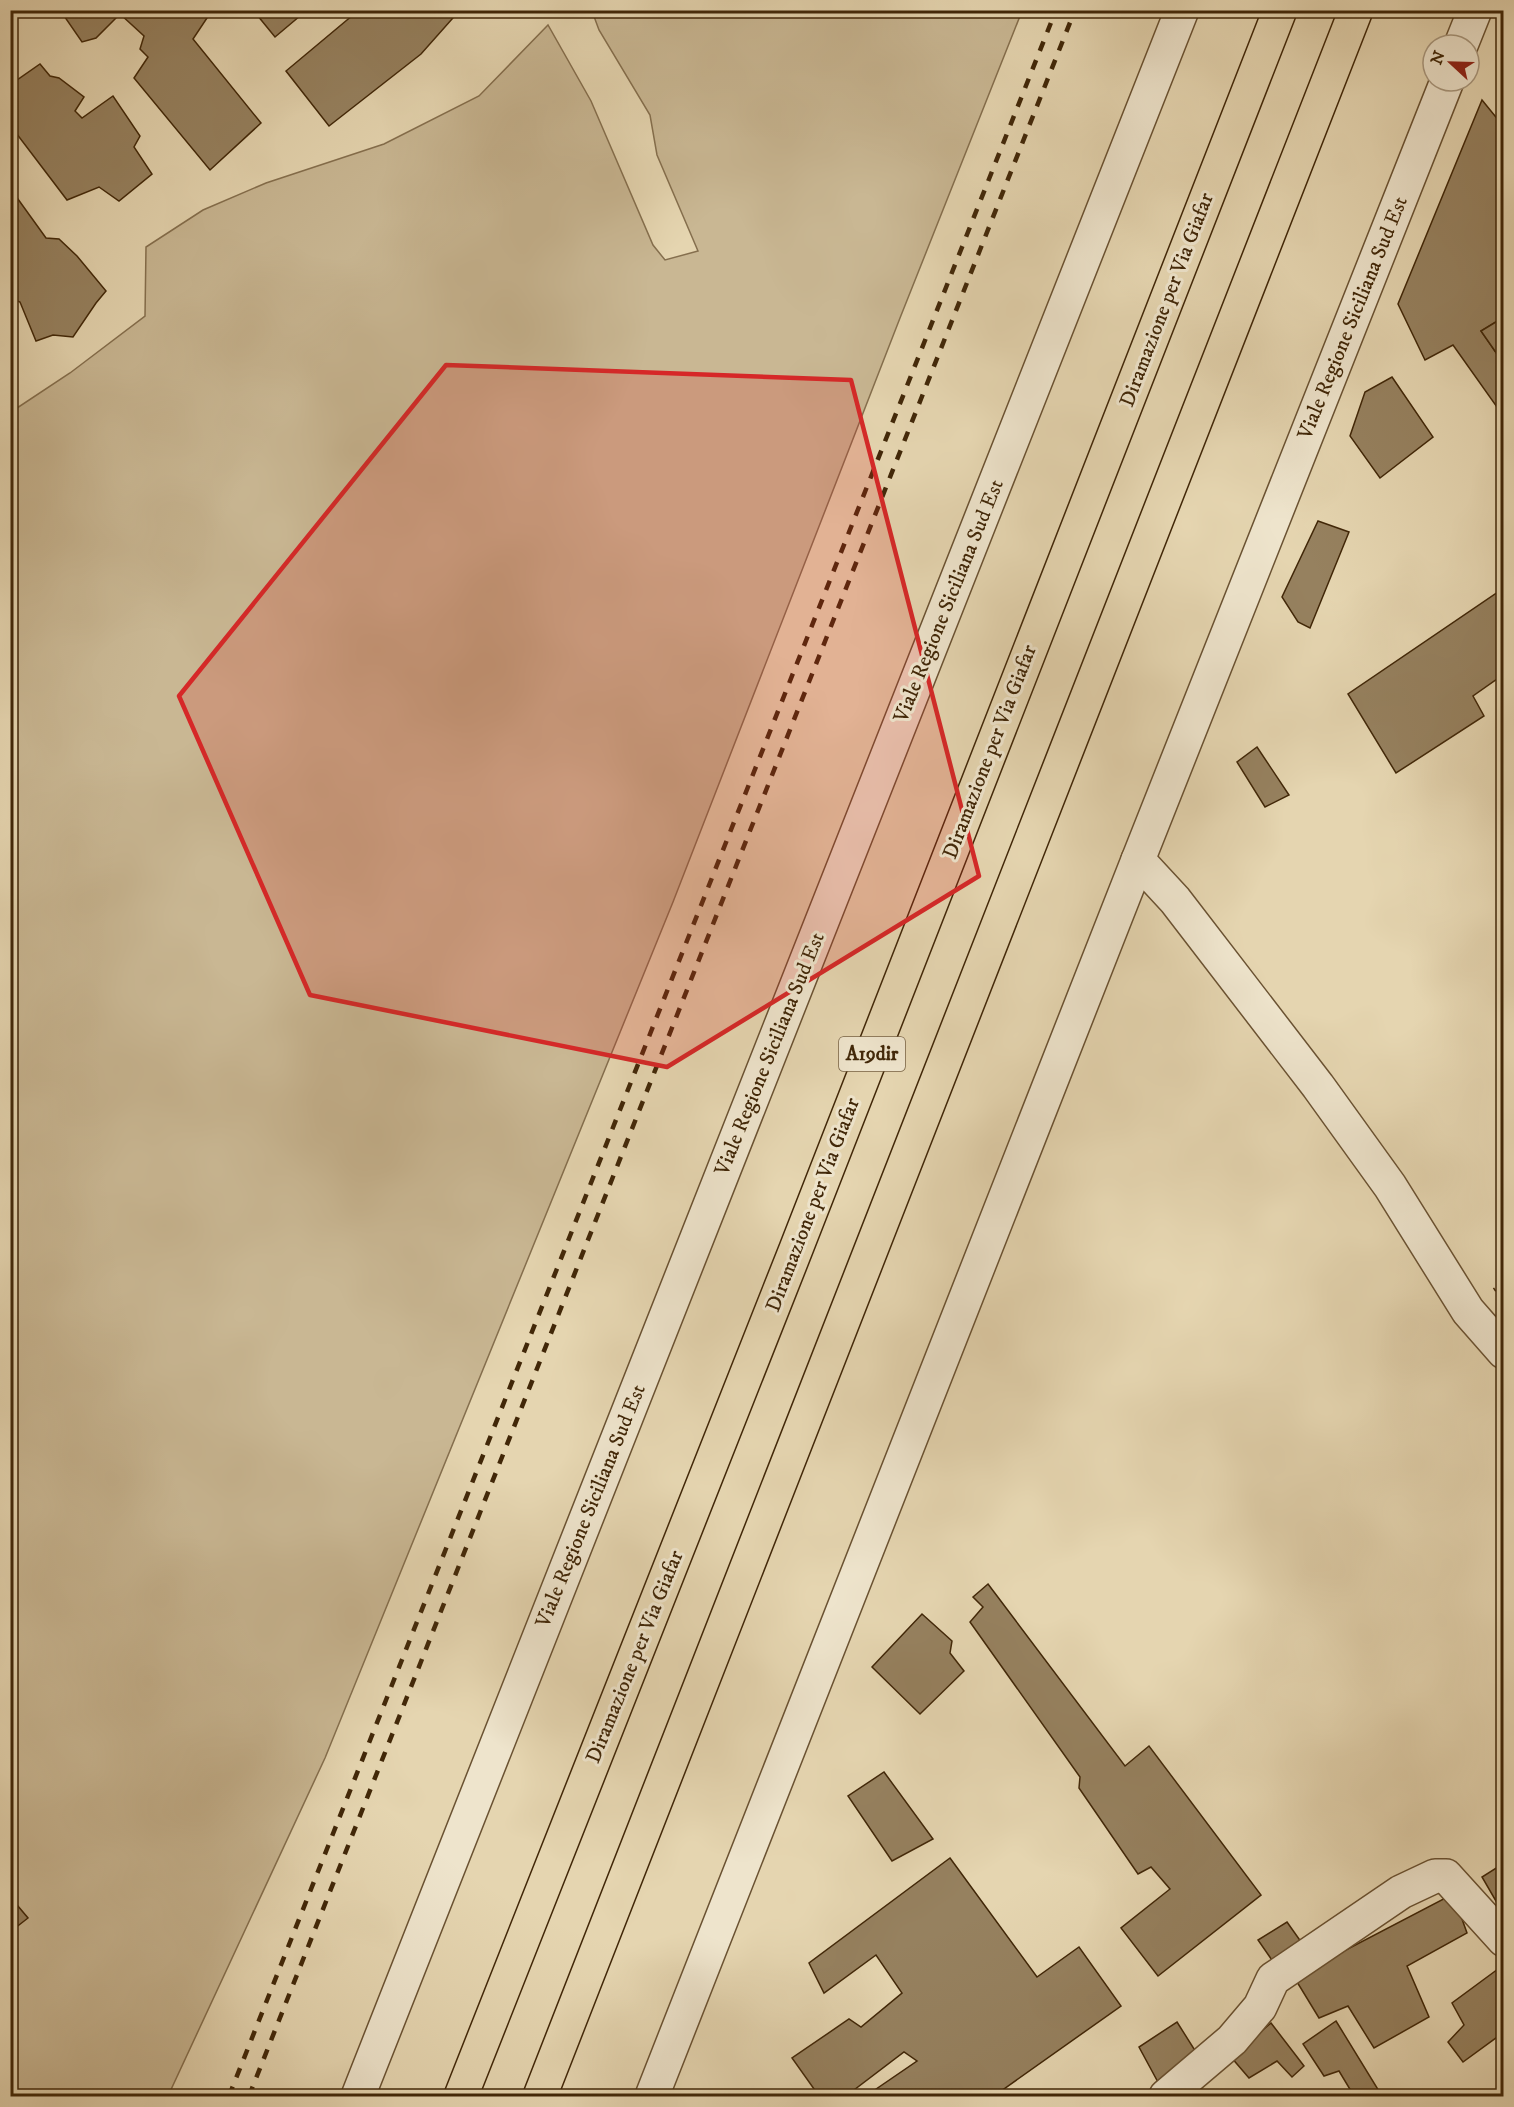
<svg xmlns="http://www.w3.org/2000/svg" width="1514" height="2107" font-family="'IM FELL DW Pica',serif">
  <rect width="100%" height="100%" fill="#e5d5b0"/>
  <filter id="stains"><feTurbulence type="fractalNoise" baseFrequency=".00333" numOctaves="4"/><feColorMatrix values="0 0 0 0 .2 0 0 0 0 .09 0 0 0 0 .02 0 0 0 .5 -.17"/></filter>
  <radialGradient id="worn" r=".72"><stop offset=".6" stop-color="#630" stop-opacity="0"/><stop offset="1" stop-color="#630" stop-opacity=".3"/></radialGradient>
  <polygon fill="#c9b793" stroke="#856f4e" stroke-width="1.5" points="592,11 1022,11 900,318 673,902 325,1758 168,2096 11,2096 11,412 70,373 145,316 146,247 203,210 266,183 384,144 479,96 548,25 591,101 653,245 665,260 698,251 657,155 650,115 599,30"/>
  <g fill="#96815f" stroke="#412708" stroke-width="1.5">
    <polygon points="60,10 201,10 207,18 193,39 261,123 210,170 134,78 148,57 140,49 144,36 120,14 96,38 82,42"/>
    <polygon points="253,10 307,10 275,37"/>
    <polygon points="359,10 460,10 421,54 329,126 286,71"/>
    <polygon points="40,64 50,76 59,78 84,97 75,111 82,118 113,96 140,136 134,147 152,174 119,201 99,187 67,200 10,125 10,85"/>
    <polygon points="1482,100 1504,127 1504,317 1481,331 1504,364 1504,417 1453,345 1425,360 1398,304"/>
    <polygon points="10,188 46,238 59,239 77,256 106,291 96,303 73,337 53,335 36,341 20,302 10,298"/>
    <polygon points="1504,317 1504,364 1481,331"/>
    <polygon points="1392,377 1433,437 1380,478 1350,436 1365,392"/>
    <polygon points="1318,521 1349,532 1310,628 1298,622 1282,597"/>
    <polygon points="1504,588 1504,674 1473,696 1484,716 1396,773 1348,694"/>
    <polygon points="1257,747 1289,795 1265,807 1237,762"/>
    <polygon points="988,1584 1125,1766 1149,1746 1261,1895 1158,1976 1121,1928 1170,1889 1151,1867 1138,1874 1079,1788 1080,1777 970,1622 983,1607 973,1597"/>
    <polygon points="922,1614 952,1641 950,1653 964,1671 920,1714 872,1667"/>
    <polygon points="884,1772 933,1839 892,1861 848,1796"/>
    <polygon points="950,1858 1037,1977 1079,1947 1121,2006 994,2096 866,2096 917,2061 904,2052 846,2096 819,2096 792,2058 849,2019 861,2027 902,1993 876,1955 824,1993 809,1963"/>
    <polygon points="1504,1863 1504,1915 1482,1877"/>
    <polygon points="1453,1894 1467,1933 1407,1966 1429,2017 1374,2048 1348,2006 1319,2018 1294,1977"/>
    <polygon points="12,1899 28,1918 10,1932 10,1900"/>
    <polygon points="1287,1922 1304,1946 1274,1963 1258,1940"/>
    <polygon points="1498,1969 1504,1979 1504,2032 1463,2062 1448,2042 1464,2025 1452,2003"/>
    <polygon points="1336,2021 1382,2096 1354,2096 1339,2071 1324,2076 1303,2044"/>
    <polygon points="1177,2022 1201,2060 1159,2084 1139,2047"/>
    <polygon points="1271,2023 1304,2066 1292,2077 1277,2061 1249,2078 1231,2057"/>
  </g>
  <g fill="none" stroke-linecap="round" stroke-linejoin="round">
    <g stroke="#6a5232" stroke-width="36">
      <g id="minor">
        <polyline points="1138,860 1175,900 1318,1086 1390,1186 1468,1311 1504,1352"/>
        <polyline points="1166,2096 1232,2040 1260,2007 1273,1979 1401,1892 1435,1876 1446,1876 1504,1940"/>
      </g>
    </g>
    <g stroke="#6a5232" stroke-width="36">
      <g id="tertiary">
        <polyline points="1461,45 1475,10"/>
        <polyline points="358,2096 1182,10"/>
        <polyline points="652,2096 1138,860 1447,81"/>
      </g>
    </g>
    <g stroke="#412708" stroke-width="36">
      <g id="motorway">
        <polyline points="461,2096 796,1249 1280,10"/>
        <polyline points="540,2096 1356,10"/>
      </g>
    </g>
    <polyline stroke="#412708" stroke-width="4" stroke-dasharray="1.5 3" stroke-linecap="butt" points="1494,1290 1504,1283"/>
    <use href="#minor" stroke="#eee4cc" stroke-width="33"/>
    <use href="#tertiary" stroke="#eee4cc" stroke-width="33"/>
    <use href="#motorway" stroke="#e5d5b0" stroke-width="33"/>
    <g stroke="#412708" stroke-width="4.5" stroke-dasharray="10 10" stroke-linecap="butt">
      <polyline points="229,2096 1056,10"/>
      <polyline points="249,2096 1075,10"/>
    </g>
  </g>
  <path fill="#d62828" fill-opacity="0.2" stroke="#d62828" stroke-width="4.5" stroke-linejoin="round" d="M446,365L851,380L979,876L667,1067L310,995L179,696Z"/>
  <g text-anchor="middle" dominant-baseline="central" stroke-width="6" stroke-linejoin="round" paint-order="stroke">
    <rect fill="#eee4cc" stroke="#756043" stroke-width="1.5" x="839" y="1037" width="66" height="34" rx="4.5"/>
    <g font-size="20" font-weight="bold" fill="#412708">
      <text x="872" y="1054">A19dir</text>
    </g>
    <g font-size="21" fill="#412708" stroke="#eee4cc">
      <text transform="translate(1167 300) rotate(-69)">Diramazione per Via Giafar</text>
      <text transform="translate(1353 318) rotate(-68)">Viale Regione Siciliana Sud Est</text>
      <text transform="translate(949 601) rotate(-68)">Viale Regione Siciliana Sud Est</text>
      <text transform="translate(990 752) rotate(-69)">Diramazione per Via Giafar</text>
      <text transform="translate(770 1054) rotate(-68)">Viale Regione Siciliana Sud Est</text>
      <text transform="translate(813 1205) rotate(-69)">Diramazione per Via Giafar</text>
      <text transform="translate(591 1506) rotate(-68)">Viale Regione Siciliana Sud Est</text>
      <text transform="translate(635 1657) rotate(-68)">Diramazione per Via Giafar</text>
    </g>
  </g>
  <rect width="1514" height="2107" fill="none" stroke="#e5d5b0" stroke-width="36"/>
  <rect x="12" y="12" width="1490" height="2083" fill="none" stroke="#412708" stroke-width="3"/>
  <rect x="18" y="18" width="1478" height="2071" fill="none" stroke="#412708" stroke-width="1.5"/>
  <g transform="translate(1451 63) rotate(292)"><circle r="28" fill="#eee4cc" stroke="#a9987e" stroke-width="1.5"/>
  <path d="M0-4.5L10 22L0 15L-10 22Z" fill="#8f2418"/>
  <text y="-9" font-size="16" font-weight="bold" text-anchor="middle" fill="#412708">N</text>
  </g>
  <rect width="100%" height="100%" filter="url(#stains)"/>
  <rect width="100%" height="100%" fill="url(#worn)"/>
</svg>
